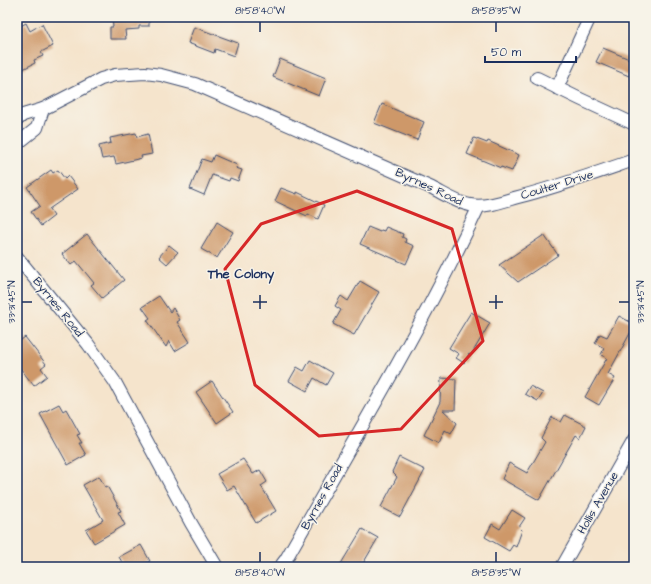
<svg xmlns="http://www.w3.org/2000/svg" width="651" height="584" font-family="'Architects Daughter',sans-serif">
  <rect width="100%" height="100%" fill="#f7f3e8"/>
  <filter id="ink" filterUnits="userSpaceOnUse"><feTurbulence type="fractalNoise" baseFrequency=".025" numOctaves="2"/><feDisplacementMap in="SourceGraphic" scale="8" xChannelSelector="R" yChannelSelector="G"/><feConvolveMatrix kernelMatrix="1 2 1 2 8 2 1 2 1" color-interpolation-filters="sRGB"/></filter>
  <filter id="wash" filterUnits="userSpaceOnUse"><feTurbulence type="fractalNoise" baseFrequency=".012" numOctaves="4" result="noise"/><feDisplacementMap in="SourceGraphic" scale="16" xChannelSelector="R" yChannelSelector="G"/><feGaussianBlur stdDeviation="0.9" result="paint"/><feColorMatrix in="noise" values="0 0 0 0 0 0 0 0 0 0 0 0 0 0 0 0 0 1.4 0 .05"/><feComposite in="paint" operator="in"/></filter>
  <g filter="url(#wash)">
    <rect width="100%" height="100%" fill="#f5e4cc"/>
    <g id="blocks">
      <g fill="#ce9869">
        <polygon points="112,17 149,17 149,26 139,26 139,29 125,30 126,39 110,39 110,27 113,27"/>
        <polygon points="26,23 30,31 42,24 53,46 41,52 43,56 34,60 35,63 23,69 17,57 17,28"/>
        <polygon points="194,27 238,43 234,56 215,49 214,53 188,43"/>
        <polygon points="603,48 634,61 634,64 629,76 596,62"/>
        <polygon points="280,59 326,78 319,96 273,77"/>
        <polygon points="382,104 424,122 417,140 374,123"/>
        <polygon points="136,133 137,137 148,134 152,154 141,156 142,158 116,164 114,157 102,159 99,146 111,143 110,138"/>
        <polygon points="474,138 487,143 488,141 519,155 512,171 501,167 501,168 467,154"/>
        <polygon points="214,155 237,165 236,168 242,170 238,181 230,178 229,181 212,175 204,195 190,189 202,159 211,162"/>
        <polygon points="51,170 53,173 58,170 65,179 68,176 78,189 49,209 54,216 41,226 31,212 40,206 27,187"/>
        <polygon points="281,188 297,194 297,192 324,205 318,219 308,214 307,216 275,201"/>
        <polygon points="217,222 233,232 217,258 201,249"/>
        <polygon points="368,227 380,232 381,230 384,231 386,227 403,234 402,237 406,239 405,242 414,246 406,264 360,244"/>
        <polygon points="87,234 124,280 102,298 91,285 94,283 76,261 71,265 62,254"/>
        <polygon points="544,235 558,255 518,282 499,265"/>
        <polygon points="169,245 178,252 167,264 159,257"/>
        <polygon points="360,281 379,292 354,335 333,324 341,310 335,306 341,296 348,301"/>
        <polygon points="159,296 170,312 173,308 180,320 177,322 190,342 175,351 169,341 166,347 147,320 150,318 142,307"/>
        <polygon points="471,312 490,323 471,355 469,354 464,363 456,358 459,354 449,348"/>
        <polygon points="619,316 634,324 634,326 608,374 615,378 599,405 585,397 607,358 601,355 604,348 595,343 600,334 607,337"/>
        <polygon points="25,337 46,364 41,368 47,376 34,386 17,364 17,343"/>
        <polygon points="310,360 333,373 326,385 314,378 307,391 289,381 297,367 304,371"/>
        <polygon points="441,378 456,379 455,410 443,410 457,423 451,434 445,430 439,443 424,435 440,402"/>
        <polygon points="212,381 233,412 217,423 196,392"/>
        <polygon points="530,386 543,393 538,401 525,394"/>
        <polygon points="59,404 63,411 66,409 80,434 77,435 82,443 79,443 86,455 68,465 40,414"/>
        <polygon points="565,415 586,426 580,438 576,435 539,500 502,479 509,463 527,473 545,442 541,438 552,417 561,422"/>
        <polygon points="399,457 425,470 400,517 381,507 397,477 392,472"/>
        <polygon points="243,459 253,474 260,470 267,482 261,486 276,511 256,523 234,486 227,490 217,474"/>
        <polygon points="99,476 105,487 107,486 121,511 118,512 125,525 94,543 86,530 103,520 83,485"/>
        <polygon points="512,510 525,518 519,527 522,530 516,547 513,545 509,551 485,537 492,524 500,529"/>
        <polygon points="362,529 378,538 361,567 339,567"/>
        <polygon points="141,545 150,561 146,563 148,567 125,567 119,557"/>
      </g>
    </g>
  </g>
  <g filter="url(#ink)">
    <use href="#blocks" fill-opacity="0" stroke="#3c4a6e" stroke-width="1"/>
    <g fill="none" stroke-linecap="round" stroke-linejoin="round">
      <g stroke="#3c4a6e" stroke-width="14">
        <g id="minor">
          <polyline points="537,78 580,99 634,124"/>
          <polyline points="557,88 590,17"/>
          <path d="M17,120L23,115L43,109L101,79L115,75L145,73L161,75L195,84L432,188C444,194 457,203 470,205C486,208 503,201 518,197C557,187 596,173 634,160"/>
          <polyline points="17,144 37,128 43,109"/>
          <polyline points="17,257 88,344 115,382 191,523 217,567"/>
          <path d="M280,567L286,559C352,443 422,328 479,206"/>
          <polyline points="562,567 634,440"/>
        </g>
      </g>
      <use href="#minor" stroke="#fff" stroke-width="12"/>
    </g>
  </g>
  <path fill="none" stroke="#d62828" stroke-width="3" stroke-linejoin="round" d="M357,191L452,229L483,341L401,429L319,436L255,385L225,269L261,224Z"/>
  <path fill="none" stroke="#1b2f5e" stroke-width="1.5" d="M260,22V32M496,22V32M260,295V309M496,295V309M22,302H32M253,302H267M489,302H503M619,302H629M260,552V562M496,552V562"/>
  <g text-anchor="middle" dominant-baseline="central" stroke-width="3" stroke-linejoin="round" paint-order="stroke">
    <g font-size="12" fill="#1b2f5e" stroke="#f7f3e8">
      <text transform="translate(557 185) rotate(-17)">Coulter Drive</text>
      <text transform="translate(429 187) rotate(25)">Byrnes Road</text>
      <text transform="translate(58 307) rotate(51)">Byrnes Road</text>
      <text transform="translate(322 497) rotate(-61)">Byrnes Road</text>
      <text transform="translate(598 503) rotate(-60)">Hollis Avenue</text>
    </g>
    <g font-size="13" font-weight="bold" fill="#1b2f5e" stroke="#f7f3e8">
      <text x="241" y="274">The Colony</text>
    </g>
  </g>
  <rect width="651" height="584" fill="none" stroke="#f7f3e8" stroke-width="44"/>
  <path d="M485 56v6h91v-6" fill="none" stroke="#1b2f5e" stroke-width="2"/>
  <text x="491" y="56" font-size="12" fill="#1b2f5e" stroke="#f7f3e8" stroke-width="3" paint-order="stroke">50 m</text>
  <rect x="22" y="22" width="607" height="540" fill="none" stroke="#1b2f5e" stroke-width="1.5"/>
  <g font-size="10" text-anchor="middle" fill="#1b2f5e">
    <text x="260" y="14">81°58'40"W</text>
    <text x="496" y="14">81°58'35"W</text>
    <text transform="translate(11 302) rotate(-90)" y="4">33°31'45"N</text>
    <text transform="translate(640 302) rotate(-90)" y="4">33°31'45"N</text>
    <text x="260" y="576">81°58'40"W</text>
    <text x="496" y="576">81°58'35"W</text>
  </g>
</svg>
